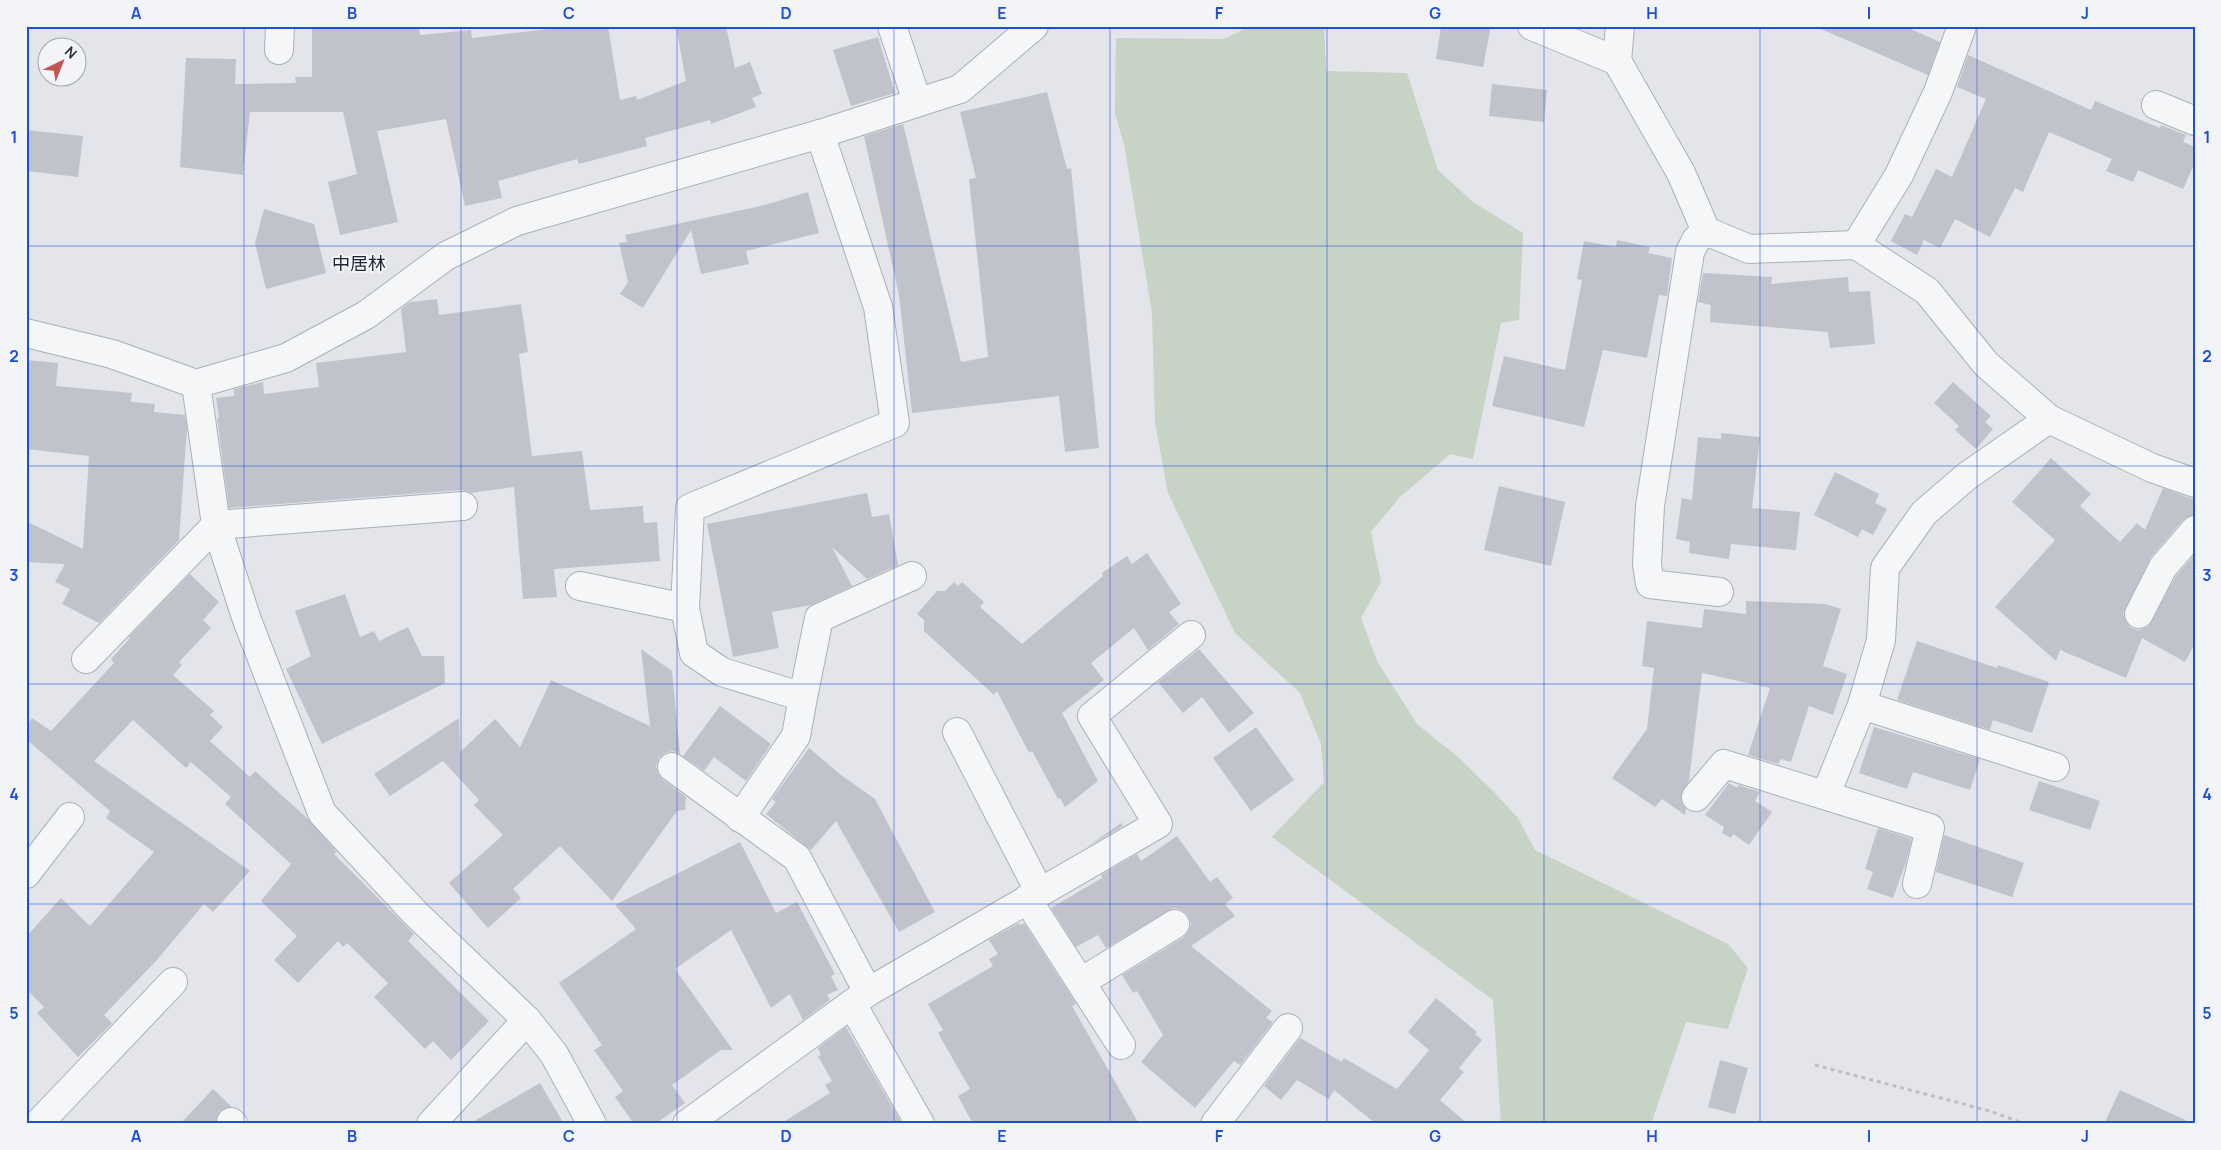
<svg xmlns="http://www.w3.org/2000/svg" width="2221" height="1150" font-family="Manrope,'Noto Sans JP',sans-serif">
  <rect width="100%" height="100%" fill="#e3e5ea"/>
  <polygon fill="#c6d3c5" points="1250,26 1324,26 1326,71 1407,73 1438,170 1473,202 1523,233 1519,320 1501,323 1473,459 1450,454 1400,497 1371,532 1381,582 1361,618 1377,661 1417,724 1458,757 1496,794 1518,818 1535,850 1728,944 1748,968 1728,1029 1686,1022 1651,1124 1501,1124 1493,1000 1272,837 1324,782 1321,744 1300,693 1235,633 1168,493 1155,423 1152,313 1124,144 1115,114 1116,38 1224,39"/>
  <g fill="#c0c3cc">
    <polygon points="312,26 419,26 420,35 471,30 472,38 574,26 608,26 620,100 636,96 637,100 686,81 676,26 726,26 735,68 750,62 762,94 752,98 756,107 711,124 710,120 645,138 647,146 579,164 577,159 498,181 502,198 465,206 446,119 377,131 398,222 340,235 328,182 357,174 343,112 250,112 243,175 180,167 186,58 236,59 235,84 296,83 295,77 312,77"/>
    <polygon points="1441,26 1491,26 1483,67 1436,59"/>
    <polygon points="1814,26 1904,26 1940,42 1928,75"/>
    <polygon points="878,37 895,93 851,106 833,50"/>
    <polygon points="1968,55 2091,110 2095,101 2160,128 2161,125 2186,135 2183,142 2195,147 2195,163 2183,189 2138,170 2133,182 2106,171 2112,159 2049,132 2023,192 2015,188 1990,237 1955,219 1940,248 1924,240 1917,255 1891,241 1905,214 1912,217 1936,169 1952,177 1986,99 1957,87"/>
    <polygon points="1492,84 1547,90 1544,122 1489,116"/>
    <polygon points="1047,92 1067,169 1071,168 1099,448 1065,452 1059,396 912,413 899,295 864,136 903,124 961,362 988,357 969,179 976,178 960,112"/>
    <polygon points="26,130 83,136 78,177 26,171"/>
    <polygon points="808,192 819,233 746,251 749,264 701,274 691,230 643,308 620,294 628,282 619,243 627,242 625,235 761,206"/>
    <polygon points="264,209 314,224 326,273 266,289 255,243"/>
    <polygon points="1617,240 1650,247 1648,253 1672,258 1667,296 1659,295 1647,358 1603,350 1584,427 1492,406 1504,356 1565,370 1582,280 1577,279 1584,241 1616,247"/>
    <polygon points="1703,273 1772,277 1771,284 1848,277 1849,292 1870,291 1875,344 1830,348 1828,332 1710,322 1711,305 1698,302"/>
    <polygon points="437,299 439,315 521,304 528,352 519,354 532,456 582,451 590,510 643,506 644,523 657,522 660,561 554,569 557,597 523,599 514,487 471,493 462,490 229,508 217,418 219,418 216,398 234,396 234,389 263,382 264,394 319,387 316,363 406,352 401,309 410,302"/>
    <polygon points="26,360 58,363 56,386 132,393 131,402 155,404 154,412 185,415 187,428 179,540 99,623 62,604 70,589 55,582 65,564 26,562 26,521 83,549 89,456 26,449"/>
    <polygon points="1953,382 1991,416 1985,422 1993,429 1976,449 1955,430 1959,426 1934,403"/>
    <polygon points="1721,433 1760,437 1752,508 1800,512 1796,550 1731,544 1729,559 1689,553 1690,542 1676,539 1682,498 1692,500 1698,437 1721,439"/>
    <polygon points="2051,458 2091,494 2080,506 2120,542 2137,523 2145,530 2163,488 2195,500 2195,515 2183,520 2151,557 2123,614 2126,622 2131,628 2139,630 2148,627 2176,576 2195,554 2195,643 2185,662 2142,638 2126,678 2060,650 2056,661 1995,607 2055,540 2012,502"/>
    <polygon points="1835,472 1879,494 1875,503 1887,509 1873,535 1862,529 1858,537 1814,515"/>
    <polygon points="1499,486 1565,502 1551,566 1484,550"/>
    <polygon points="867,493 872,517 889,514 898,565 867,579 832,547 852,586 811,605 772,612 779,648 733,657 707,524"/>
    <polygon points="1147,553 1181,604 1169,612 1179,624 1148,650 1134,628 1091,663 1104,680 1062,713 1098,781 1065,807 1060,798 1058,799 1032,751 1029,753 997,691 994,695 924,631 924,620 917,614 937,591 945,591 954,582 958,586 962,582 984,602 980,607 1022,644 1103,576 1102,573 1127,556 1132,564"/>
    <polygon points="190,574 219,602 203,620 211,628 179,662 182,665 173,675 214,711 210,715 223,727 210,741 250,777 255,771 308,819 337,852 334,854 414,934 408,941 489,1021 451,1060 433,1041 425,1049 374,997 388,983 347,943 343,947 338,941 298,983 274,960 297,936 261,901 291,864 225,804 231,797 191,762 186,768 133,720 94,761 250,871 213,912 204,904 156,961 104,1015 112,1023 78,1057 37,1013 44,1007 26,989 26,937 61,898 90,926 154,852 106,818 110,811 26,739 26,726 32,718 51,731 114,663 111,659 130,638 129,637"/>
    <polygon points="345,594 360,637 374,631 379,641 408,627 422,656 444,656 445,683 322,744 286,669 311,656 295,611"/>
    <polygon points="1746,601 1826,604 1841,609 1823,666 1847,674 1833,715 1809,706 1791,762 1781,759 1778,764 1748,755 1770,688 1702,673 1689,781 1681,795 1682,803 1686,809 1685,815 1662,799 1655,807 1612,778 1647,729 1654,668 1642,666 1647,621 1702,628 1704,609 1746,614"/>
    <polygon points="1917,641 1997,668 1998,665 2049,682 2032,733 1993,720 1990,730 1897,700"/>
    <polygon points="641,649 672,671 680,754 673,751 665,753 659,758 656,766 658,773 662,779 686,797 685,810 677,811 612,901 560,846 513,889 521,898 488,928 449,883 503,835 474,805 479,800 443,761 390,796 374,774 459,718 460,752 495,719 520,747 551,680 650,726"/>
    <polygon points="1199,649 1254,713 1229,733 1202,697 1183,713 1158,682"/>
    <polygon points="720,706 771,744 746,781 714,757 704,771 683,756"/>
    <polygon points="1256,727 1294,780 1251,811 1213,758"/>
    <polygon points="1874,727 1980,759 1970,790 1913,772 1907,789 1859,773"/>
    <polygon points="809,748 841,775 875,799 935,912 899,932 836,821 811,850 766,814 776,802 772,799"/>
    <polygon points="2039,781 2100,801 2090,830 2029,810"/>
    <polygon points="1729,783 1737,788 1738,785 1760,792 1755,801 1772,812 1749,845 1733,834 1731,838 1722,833 1724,827 1705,815"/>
    <polygon points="1121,823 1123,826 1087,847"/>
    <polygon points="1878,828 1912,839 1906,862 1893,898 1867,889 1873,872 1865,869"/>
    <polygon points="1944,835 2024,863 2012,897 1936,872"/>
    <polygon points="1177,836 1210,882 1217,877 1233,898 1225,904 1235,916 1191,946 1272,1011 1266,1018 1273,1022 1240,1065 1234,1061 1195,1108 1141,1062 1163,1035 1137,991 1133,993 1122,975 1184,937 1188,932 1191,924 1188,915 1182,910 1174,908 1106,948 1098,935 1076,947 1051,908 1102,878 1101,875 1137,854 1141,861"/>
    <polygon points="740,842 776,913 797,902 835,974 831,976 838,990 827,995 830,1000 803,1020 790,994 771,1008 731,930 675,969 733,1050 721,1050 672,1085 685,1103 655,1124 634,1124 615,1097 623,1091 594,1050 602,1045 559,983 636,929 615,905"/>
    <polygon points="1019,923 1020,925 1024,923 1075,1002 1076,1004 1072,1006 1139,1124 973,1124 958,1096 970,1089 938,1033 943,1030 928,1004 993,966 989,959 998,954 989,940"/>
    <polygon points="1436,998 1477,1032 1475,1034 1482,1040 1459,1068 1464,1072 1440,1100 1468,1124 1376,1124 1334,1090 1329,1099 1297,1080 1281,1100 1264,1086 1300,1038 1342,1062 1344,1058 1397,1089 1429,1050 1408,1032"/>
    <polygon points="846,1027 902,1124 780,1124 830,1093 825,1085 832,1081 818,1056 821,1055 818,1048"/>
    <polygon points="1720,1060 1748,1068 1735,1114 1708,1107"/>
    <polygon points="540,1083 564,1124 469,1124"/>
    <polygon points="213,1089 232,1107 220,1111 216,1124 180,1124"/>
    <polygon points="2120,1090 2194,1124 2104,1124"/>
  </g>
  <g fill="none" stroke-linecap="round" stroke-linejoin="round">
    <g stroke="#acafb7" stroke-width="30">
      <g id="minor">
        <polyline points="892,26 917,101"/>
        <polyline points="1532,26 1617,61 1681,173 1706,231 1749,249 1856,245 1927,291 1986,364 2049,419 2152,468 2195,483"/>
        <polyline points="279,50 280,26"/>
        <polyline points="1617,61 1620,26"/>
        <polyline points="2156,105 2195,121"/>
        <polyline points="1706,231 1696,240 1690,252 1650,506 1647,564 1650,584 1719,592"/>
        <polyline points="1856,245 1899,175 1938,92 1962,26"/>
        <polyline points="26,333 112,354 196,384 286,358 366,315 446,256 517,221 820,134 960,89 1034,26"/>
        <polyline points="196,384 216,525 247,620 322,813 416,914 527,1020 554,1054 592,1124"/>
        <polyline points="580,586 685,608"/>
        <polyline points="2139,614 2163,567 2195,530"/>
        <polyline points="86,659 216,525 463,506"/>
        <polyline points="803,697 819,618 912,576"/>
        <polyline points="1862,705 2055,767"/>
        <polyline points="957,732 1039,891"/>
        <polyline points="672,767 797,858 868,992"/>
        <polyline points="1826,794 1862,705 1881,640 1885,568 1924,513 1967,476 2049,419"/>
        <polyline points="1696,797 1724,764 1930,828 1917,884"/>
        <polyline points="740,818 796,736 803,697 722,672 694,653 685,608 690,508 895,423 878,307 820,134"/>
        <polyline points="26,874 70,817"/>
        <polyline points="1027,899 1121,1045"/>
        <polyline points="1081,982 1175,924"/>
        <polyline points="852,1004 920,1124"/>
        <polyline points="231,1122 233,1124"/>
        <polyline points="38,1124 173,982"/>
        <polyline points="431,1124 527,1020"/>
        <polyline points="687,1124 868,992 1158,824 1092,716 1191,635"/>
        <polyline points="1215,1124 1288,1028"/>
      </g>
    </g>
    <polyline stroke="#bdbfc5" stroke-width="3" stroke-dasharray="4 4" stroke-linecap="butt" points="1815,1065 1990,1111 2025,1124"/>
    <use href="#minor" stroke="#f5f6f8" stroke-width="28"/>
  </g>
  <path fill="none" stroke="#1d4ed8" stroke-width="1" stroke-opacity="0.55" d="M244,26V1124M461,26V1124M677,26V1124M894,26V1124M1110,26V1124M1327,26V1124M1544,26V1124M1760,26V1124M1977,26V1124M26,246H2195M26,466H2195M26,684H2195M26,904H2195"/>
  <g text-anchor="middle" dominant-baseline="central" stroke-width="4" stroke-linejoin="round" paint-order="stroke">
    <g font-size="18" fill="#1e2232" stroke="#f2f4f7">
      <text x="359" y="263">中居林</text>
    </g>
  </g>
  <rect width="2221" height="1150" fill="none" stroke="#f2f4f7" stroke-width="55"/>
  <g transform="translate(62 62) rotate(43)"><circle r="24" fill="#f2f4f7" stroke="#a3a6ae"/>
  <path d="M0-4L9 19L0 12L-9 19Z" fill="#c45356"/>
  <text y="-8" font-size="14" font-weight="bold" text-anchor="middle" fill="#2c3141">N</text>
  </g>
  <rect x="28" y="28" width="2166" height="1094" fill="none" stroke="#1d4ed8" stroke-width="2"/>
  <g font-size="16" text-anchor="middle" font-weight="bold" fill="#1d4ed8">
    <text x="136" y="19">A</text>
    <text x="352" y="19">B</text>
    <text x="569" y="19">C</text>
    <text x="786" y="19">D</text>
    <text x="1002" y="19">E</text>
    <text x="1219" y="19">F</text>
    <text x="1435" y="19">G</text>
    <text x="1652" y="19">H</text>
    <text x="1869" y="19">I</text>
    <text x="2085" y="19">J</text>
    <text x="14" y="143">1</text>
    <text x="2207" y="143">1</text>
    <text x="14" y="362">2</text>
    <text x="2207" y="362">2</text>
    <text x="14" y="581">3</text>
    <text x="2207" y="581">3</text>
    <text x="14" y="800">4</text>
    <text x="2207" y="800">4</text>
    <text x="14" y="1019">5</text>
    <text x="2207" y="1019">5</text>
    <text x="136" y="1142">A</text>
    <text x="352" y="1142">B</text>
    <text x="569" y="1142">C</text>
    <text x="786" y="1142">D</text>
    <text x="1002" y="1142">E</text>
    <text x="1219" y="1142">F</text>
    <text x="1435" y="1142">G</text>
    <text x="1652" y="1142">H</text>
    <text x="1869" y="1142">I</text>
    <text x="2085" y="1142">J</text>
  </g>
</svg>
